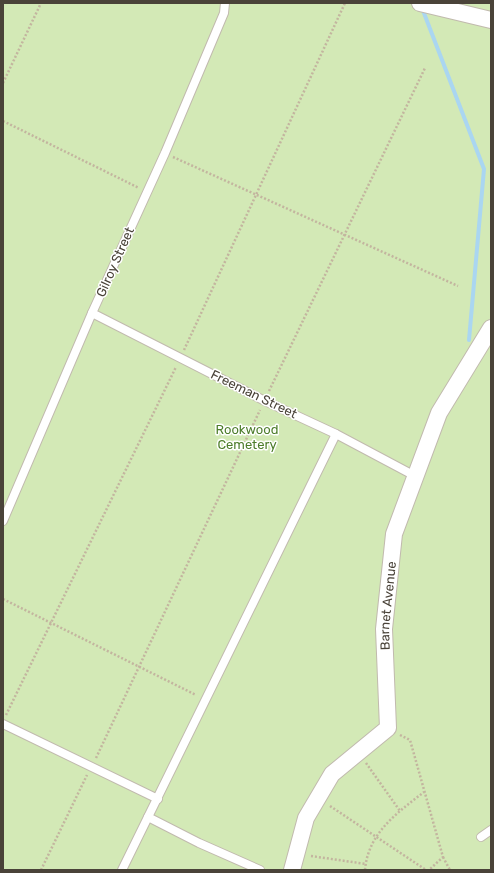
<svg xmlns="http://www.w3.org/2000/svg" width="494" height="873" font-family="Rubik,sans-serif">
  <rect width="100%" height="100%" fill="#f6f2ec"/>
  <rect fill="#d3e9b6" x="3" y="3" width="488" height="867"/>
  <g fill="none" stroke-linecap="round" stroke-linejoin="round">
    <polyline stroke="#aad6f1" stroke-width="4" points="422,8 484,169 469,340"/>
    <g stroke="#c1baae" stroke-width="10">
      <g id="lane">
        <polyline points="92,313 265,401 336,434 415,476"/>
        <polyline points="3,521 92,313 165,153 224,13 225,3"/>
        <polyline points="3,724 158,799"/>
        <polyline points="148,817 199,843 260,870"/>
        <polyline points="481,837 491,830"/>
        <polyline points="122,870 336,434"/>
      </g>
    </g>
    <g stroke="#c1baae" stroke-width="18">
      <g id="street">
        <polyline points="420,3 491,20"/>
        <path id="s1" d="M292,870L306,818L332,774L388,728L384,629L394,534L439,413L491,328"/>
      </g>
    </g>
    <g stroke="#c3b59f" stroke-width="2.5" stroke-dasharray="2 2" stroke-linecap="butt">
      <polyline points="3,83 41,3"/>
      <polyline points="3,121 139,188"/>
      <polyline points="173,157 458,286"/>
      <polyline points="184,350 345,3"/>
      <polyline points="269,391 425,68"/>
      <polyline points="3,599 196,695"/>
      <polyline points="6,715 176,367"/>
      <polyline points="400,735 410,740 443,857 429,870"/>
      <polyline points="96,758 260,410"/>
      <polyline points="366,763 400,811"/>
      <polyline points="330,806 426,870"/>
      <polyline points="311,856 366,864"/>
      <polyline points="443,857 450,870"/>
      <polyline points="41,870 87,775"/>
      <path d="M365,870C368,833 397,813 424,792"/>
    </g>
    <use href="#lane" stroke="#fff" stroke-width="8"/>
    <use href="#street" stroke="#fff" stroke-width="16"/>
  </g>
  <g text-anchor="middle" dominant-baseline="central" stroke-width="3" stroke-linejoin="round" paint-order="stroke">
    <g font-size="13" fill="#4a4339" stroke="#fff">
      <text transform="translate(115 262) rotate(-66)">Gilroy Street</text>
      <text transform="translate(254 394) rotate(26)">Freeman Street</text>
      <text stroke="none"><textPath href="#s1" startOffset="300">Barnet Avenue</textPath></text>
    </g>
    <g font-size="13" fill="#4d7d2b" stroke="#fff">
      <text x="247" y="429">Rookwood<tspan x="247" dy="15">Cemetery</tspan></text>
    </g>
  </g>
  <rect width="494" height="873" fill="none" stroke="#4a4339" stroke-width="8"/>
</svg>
